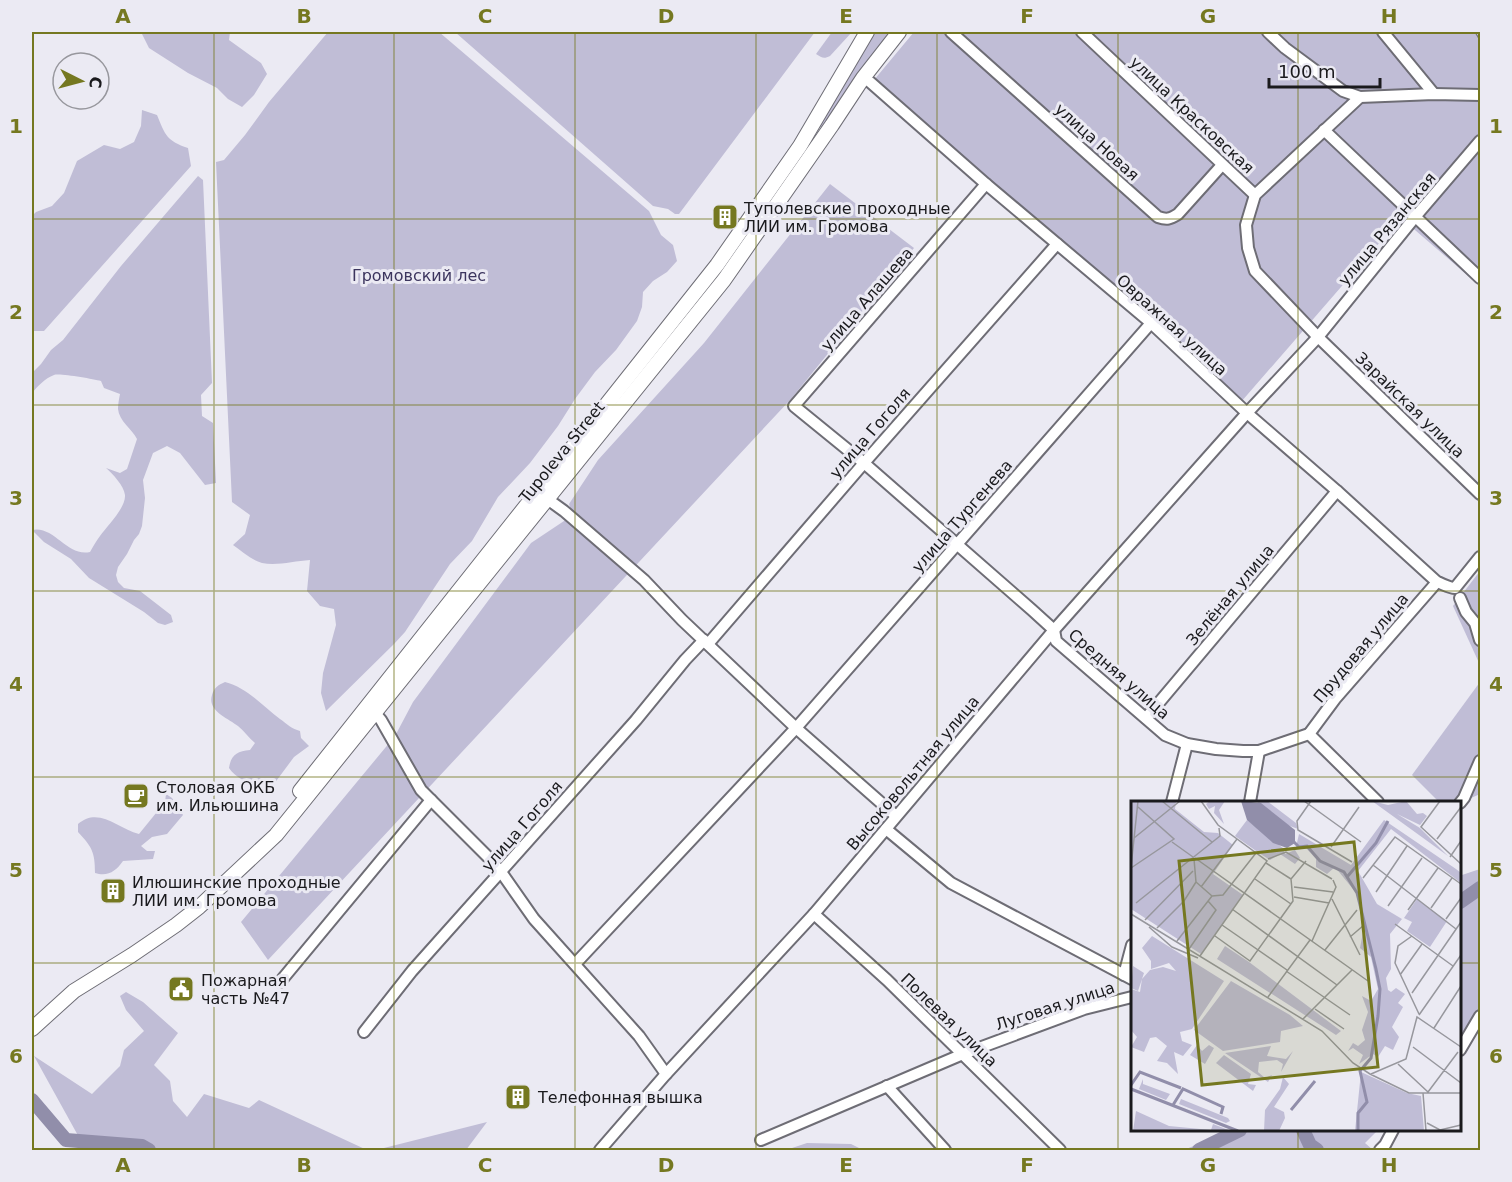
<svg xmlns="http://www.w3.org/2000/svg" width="1512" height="1182" font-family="'DejaVu Sans',sans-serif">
  <rect width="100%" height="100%" fill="#ebeaf3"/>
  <g fill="#c0bdd6">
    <polygon points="141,32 230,32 229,40 261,63 267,74 254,95 242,107 228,99 217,88 188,73 149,48"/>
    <path d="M328,32H439L649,211L661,235L673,245L677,261L667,272L653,281L643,292L642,307L637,321L616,350L595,372L575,399L558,426L530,463L498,497L472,541L450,564L405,632L394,644L326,711L321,693L323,673L336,625L334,609L320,606L307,591L310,560C294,561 277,566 262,563C251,560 242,551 233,545L245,534L250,515L232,502L216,162L224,160L245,135L269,102Z"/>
    <polygon points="455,32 815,32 679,214 675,214 668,209 653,206"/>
    <path d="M832,32H852L830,56C824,59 822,58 816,54Z"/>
    <polygon points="875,32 893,32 822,128 819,126 819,125"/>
    <polygon points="914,32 1480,32 1480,286 1401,218 1241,402 1130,301 874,80"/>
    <path d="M142,110L157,115C165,135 167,141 188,148L191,166L44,331H32V216L36,212L52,206L64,193L77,161L104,145L120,149L134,142L141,126Z"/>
    <path d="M198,176L203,180L212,383L201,395L202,416L213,423L216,483L205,485L180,453L167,446L153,453L143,480L145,498L142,526L139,534L134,540L127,554L118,567L116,575L118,582L124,588L140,591L171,615L173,622L165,625L158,623L144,612L89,578L71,559L44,542L32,530C54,525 67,557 90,552C93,547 96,541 100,536C107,526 126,508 125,495C124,486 113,474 106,468L120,473L127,469L137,439C132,429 119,421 118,409C118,404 119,399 120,394L104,388L101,381C92,379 60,373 54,375C45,378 37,387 32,393V373L41,364L51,350L63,340L121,266Z"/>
    <polygon points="830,184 914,248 791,399 268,960 241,922 395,736 413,702 531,543 573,515 569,504 598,460 704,343"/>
    <polygon points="1480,571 1480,665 1453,606"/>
    <path d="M225,682C246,687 263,706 280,719C287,724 292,729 300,731L301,738L309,746L294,757L271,788C256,786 238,781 229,768C231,755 237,751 250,750L255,743C249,738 244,731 238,726C228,718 207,711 212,695C214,688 218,685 225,682Z"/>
    <polygon points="1480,682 1480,794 1460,803 1439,802 1412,775"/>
    <path d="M166,794L172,798L183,815L167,834L152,837L141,846L147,851H155L153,859L123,861C116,871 108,877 95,873C95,852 92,847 78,832V824C99,806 118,829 139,834L165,802Z"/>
    <polygon points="1480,869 1480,1008 1460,1039 1460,878 1462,875"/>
    <polygon points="126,992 143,1002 178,1033 154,1065 170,1081 173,1101 187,1117 204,1094 249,1108 259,1100 367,1150 86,1150 34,1056 92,1094 120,1066 124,1050 144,1031 126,1010 120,996"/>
    <polygon points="487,1122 466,1150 376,1150"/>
    <polygon points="1226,1130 1378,1130 1365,1143 1373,1150 1184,1150 1205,1141"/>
    <polygon points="807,1143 851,1144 863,1150 786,1150"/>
  </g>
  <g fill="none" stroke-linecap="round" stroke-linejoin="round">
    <g stroke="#918eaa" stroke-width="14">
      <polyline points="1460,902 1480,888"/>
      <polyline points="32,1100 66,1140 142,1146 149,1150"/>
      <polyline points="1303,1130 1310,1145 1317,1150"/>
      <polyline points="1199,1150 1240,1130"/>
    </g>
    <g stroke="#6e6d75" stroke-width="14">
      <g id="minor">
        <path d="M951,32L1158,217C1167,220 1170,219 1178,214L1222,165"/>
        <polyline points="1082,32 1255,195"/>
        <polyline points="1268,32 1285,48 1343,91 1360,97"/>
        <polyline points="1383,32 1434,94"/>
        <path d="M863,78L870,82L986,184L1151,323L1247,413L1337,491L1437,582C1443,584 1449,588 1455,588L1480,557"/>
        <polyline points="1480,95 1434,94 1360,97 1255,195 1246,225 1248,248 1255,271 1318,337 1480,494"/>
        <polyline points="1324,130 1480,278"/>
        <polyline points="986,184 794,406 864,463 1032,610 1054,630 1056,641 1165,735 1187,744 1216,749 1243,751 1259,751 1309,734"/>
        <polyline points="546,498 564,511 644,580 682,620 796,728 896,816"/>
        <polyline points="1460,598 1466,612 1475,623 1480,640"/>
        <polyline points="708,644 864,463 1057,244"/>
        <polyline points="375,713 381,720 421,790 489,858 501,872 534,919 639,1036 666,1074"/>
        <polyline points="1146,718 1337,491"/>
        <polyline points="1309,734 1335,699 1437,582"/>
        <polyline points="1309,734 1378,802"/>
        <polyline points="1172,802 1187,744"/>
        <polyline points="1250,802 1259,751"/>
        <polyline points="1460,803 1464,798 1480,761"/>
        <polyline points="886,829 951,883 1132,979"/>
        <polyline points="814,914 887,980 1060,1150"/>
        <polyline points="575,964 796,728 1151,323"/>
        <polyline points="1124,975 1132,945"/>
        <polyline points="280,982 431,800"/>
        <polyline points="364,1032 412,971 636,720 685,660 704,640"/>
        <polyline points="1460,1050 1480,1016"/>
        <polyline points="887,1086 945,1150"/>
        <polyline points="761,1140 963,1054 1084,1009 1132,997"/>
        <polyline points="600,1150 666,1074 814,914 1054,630 1247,413 1318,337 1415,217 1480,141"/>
        <polyline points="1380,1150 1385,1145 1393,1130"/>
      </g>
    </g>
    <g stroke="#6e6d75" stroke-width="16">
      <g id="major">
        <polyline points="300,791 717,265 800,146 867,32"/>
        <polyline points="32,1029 74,991 132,955 176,925 199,907 276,835 724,280 832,125 863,78 899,32"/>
      </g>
    </g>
    <use href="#minor" stroke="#fff" stroke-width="10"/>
    <use href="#major" stroke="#fff" stroke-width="14"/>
    <g stroke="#747479" stroke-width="4.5">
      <polyline id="rail" points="1477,32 1480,37"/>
    </g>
    <use href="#rail" stroke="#ebeaf3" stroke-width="2" stroke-dasharray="7" stroke-linecap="butt"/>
  </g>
  <path fill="none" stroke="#757820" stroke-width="1.5" stroke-opacity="0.55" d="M214,32V1150M394,32V1150M575,32V1150M756,32V1150M937,32V1150M1118,32V1150M1298,32V802M32,219H1480M32,405H1480M32,591H1480M32,777H1480M32,963H1132M1460,963H1480M1298,1130V1150"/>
  <defs>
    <g id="building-square" transform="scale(1.35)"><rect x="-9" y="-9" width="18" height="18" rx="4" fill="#757820" stroke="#ebeaf3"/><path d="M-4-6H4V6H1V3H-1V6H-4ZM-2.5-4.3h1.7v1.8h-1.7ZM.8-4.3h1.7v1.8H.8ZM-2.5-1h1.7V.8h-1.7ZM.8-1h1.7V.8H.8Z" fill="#fff"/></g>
    <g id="cafe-square" transform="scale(1.35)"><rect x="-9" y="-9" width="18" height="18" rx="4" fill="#757820" stroke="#ebeaf3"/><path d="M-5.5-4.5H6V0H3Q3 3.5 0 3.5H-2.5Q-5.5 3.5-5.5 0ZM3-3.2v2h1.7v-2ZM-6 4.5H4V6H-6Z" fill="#fff"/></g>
    <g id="civic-square" transform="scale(1.35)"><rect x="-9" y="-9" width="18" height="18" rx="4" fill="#757820" stroke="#ebeaf3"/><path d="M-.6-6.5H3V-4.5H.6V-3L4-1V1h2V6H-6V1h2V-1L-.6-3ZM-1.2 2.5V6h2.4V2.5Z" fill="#fff"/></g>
  </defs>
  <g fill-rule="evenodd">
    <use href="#building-square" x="725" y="217"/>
    <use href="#cafe-square" x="136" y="796"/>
    <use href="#building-square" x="113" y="891"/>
    <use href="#civic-square" x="181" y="989"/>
    <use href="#building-square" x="518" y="1097"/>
  </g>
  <g text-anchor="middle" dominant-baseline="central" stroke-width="6" stroke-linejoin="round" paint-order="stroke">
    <g font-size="16" fill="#1a1a1d" stroke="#ebeaf3">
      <text transform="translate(1192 115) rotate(43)">улица Красковская</text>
      <text transform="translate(1097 142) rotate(42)">улица Новая</text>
      <text transform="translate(1387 229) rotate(-50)">улица Рязанская</text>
      <text transform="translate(867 299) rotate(-49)">улица Алашева</text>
      <text transform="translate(1172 325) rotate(42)">Овражная улица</text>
      <text transform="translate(1410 405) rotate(44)">Зарайская улица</text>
      <text transform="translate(870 433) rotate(-49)">улица Гоголя</text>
      <text transform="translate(562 452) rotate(-51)">Tupoleva Street</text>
      <text transform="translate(962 516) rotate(-49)">улица Тургенева</text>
      <text transform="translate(1230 595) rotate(-50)">Зелёная улица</text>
      <text transform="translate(1361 648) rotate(-50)">Прудовая улица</text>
      <text transform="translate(1119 674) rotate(41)">Средняя улица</text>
      <text transform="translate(913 773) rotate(-50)">Высоковольтная улица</text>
      <text transform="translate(522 826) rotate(-49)">улица Гоголя</text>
      <text transform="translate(1055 1006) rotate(-18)">Луговая улица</text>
      <text transform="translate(949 1020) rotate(44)">Полевая улица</text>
    </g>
    <g font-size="16" fill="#1a1a1d" stroke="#ebeaf3" text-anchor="start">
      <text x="744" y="208">Туполевские проходные<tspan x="744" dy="18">ЛИИ им. Громова</tspan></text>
      <text x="156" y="787">Столовая ОКБ<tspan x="156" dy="18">им. Ильюшина</tspan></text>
      <text x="132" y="882">Илюшинские проходные<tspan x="132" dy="18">ЛИИ им. Громова</tspan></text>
      <text x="201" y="980">Пожарная<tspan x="201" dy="18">часть №47</tspan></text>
      <text x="538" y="1097">Телефонная вышка</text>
    </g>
    <g font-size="16" fill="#3c355e" stroke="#ebeaf3">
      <text x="419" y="275">Громовский лес</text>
    </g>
  </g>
  <g transform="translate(1131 801)">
    <rect width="330" height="330" fill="#ebeaf3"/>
    <path d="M0,0H45L44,8L73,31L87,32L102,44L82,73L112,94L70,153L0,108ZM79,0H94L88,9L93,23L83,12L84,5L78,8L75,3ZM125,0H136L165,22L167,28L151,22ZM241,0L257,4L275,0L286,13L292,12L296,15L289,24L266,13L289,27L317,55ZM116,19L152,47L154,53L164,49L169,57L164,63L149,53L139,59L128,52L104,35ZM253,19L325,68L330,72V82L260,28L227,70L246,103L271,118L259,133L260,168L255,177L257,189L260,191L265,187L274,193L267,202L272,206L261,226L268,236L262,249L254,245L247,256L242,253L228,263L232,254L222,247L217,250L222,242L227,245L234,239L231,229L237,211L231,195L240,200L247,188L240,156L229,147L233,126L226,93L204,66L196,73L185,66V58L176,48L165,46L168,33L220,64ZM286,98L316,120L299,146L276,130L281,121L273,117ZM21,135L93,180L61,228L49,231L51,240L61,244L52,255L43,251L47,273L36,262L26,260L36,245L25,236L19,237L13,251L0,246L6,236L0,229V188L9,191L11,178L19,169L32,166L45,170L38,162L20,168V160L11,147ZM94,145L118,161L210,230L205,234L86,158ZM2,165L13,172L7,190L0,187ZM100,180L159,214L172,225L150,230L149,241L92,250L63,229ZM66,244L71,250L78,244L83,247L74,263L59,254ZM140,245L136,255L155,258L162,250L150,271L152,263L146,259L128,261L127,271L134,277L141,274L137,281L94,252ZM93,254L120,273L117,283L125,284L122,290L85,262ZM230,271L276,292L290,295L293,330H224ZM152,276L158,283L143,306L153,311L154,317L148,330H133L134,309L149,288ZM12,278V283L39,293L35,299L8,288ZM50,298L97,317L99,320L95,322L48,303ZM5,310L38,325L80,329L82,323L100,330H2Z" fill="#c0bdd6"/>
    <path d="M110,0L130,2L164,29V42L156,47L142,42L116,19Z" fill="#918eaa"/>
    <path fill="none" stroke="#918eaa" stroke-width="3" d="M161,39L168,46L176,45L189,60L213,71L226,92L245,168L249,188L247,215L240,257L229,270L236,301L227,312V330M216,76L245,42L257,20M0,284L9,271L50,287M0,288L107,330M42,304L52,288L92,306L90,313M160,309L184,280"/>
    <path fill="none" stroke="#97979d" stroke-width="1.5" d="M31,0L81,41M173,0L230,41M180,0L166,20L167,29L221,61M309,0L290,26L330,63M3,37L49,0M306,38L330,6M41,41L62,56M200,46L228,6M319,56L330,40M64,57L237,180M63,58L65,81L81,95M137,58L155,51L201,78M135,62L160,78M242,64L325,128M0,66L7,0M0,67L43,38L7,6M232,77L264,36L330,83M124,78L160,103M160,78L175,60M70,86L106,38M163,86L202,91M245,91L276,45M81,95L92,94L125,52M163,96L198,102M201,98L229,154M5,102L89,35L88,27M257,105L291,57M300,107L321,77M101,108L206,184M277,109L307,67M0,113L191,230L222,262L239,273L278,292H330M315,118L330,97M14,119L62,70M264,123L322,165M91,124L156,169M18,126L41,146L67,157M26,127L53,100L65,81M84,135L119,160L162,100L160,78M281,135L267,145L264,162L288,213M219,136L233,124M46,140L81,95M181,140L205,86L202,79M58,148L85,109L77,100M194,149L226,109M69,155L136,60L87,24L70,0M155,170L219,214M269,174L291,143M281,192L330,121M137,196L179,139M184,208L213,228M288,214L330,154M172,218L221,169M303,227L330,185M282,246L330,282M267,263L297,291M240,273L275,258L286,216L330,246M297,291L327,251M292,292L295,330M296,322L309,329L330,324"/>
    <path fill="#757820" fill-opacity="0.15" stroke="#757820" stroke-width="3" d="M223,41L247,266L71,284L48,60Z"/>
    <rect width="330" height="330" fill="none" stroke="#1a1a1d" stroke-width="3"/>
  </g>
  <rect width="1512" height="1182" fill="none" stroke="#ebeaf3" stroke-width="66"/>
  <g transform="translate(81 81) rotate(96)"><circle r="28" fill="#ebeaf3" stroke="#97979d" stroke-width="1.5"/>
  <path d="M0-4.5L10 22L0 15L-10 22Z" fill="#757820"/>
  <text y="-9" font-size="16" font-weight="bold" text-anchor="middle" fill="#1a1a1d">С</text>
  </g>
  <path d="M1269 78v9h111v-9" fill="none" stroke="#1a1a1d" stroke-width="3"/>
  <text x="1278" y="78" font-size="18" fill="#1a1a1d" stroke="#ebeaf3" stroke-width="4.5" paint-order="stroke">100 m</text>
  <rect x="33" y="33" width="1446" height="1116" fill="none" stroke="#757820" stroke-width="2"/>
  <g font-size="20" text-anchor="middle" font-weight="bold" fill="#757820">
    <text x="123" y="23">A</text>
    <text x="304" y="23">B</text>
    <text x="485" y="23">C</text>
    <text x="666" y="23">D</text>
    <text x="846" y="23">E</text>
    <text x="1027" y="23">F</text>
    <text x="1208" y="23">G</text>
    <text x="1389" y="23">H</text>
    <text x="16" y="133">1</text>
    <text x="1496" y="133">1</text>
    <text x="16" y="319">2</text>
    <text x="1496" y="319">2</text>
    <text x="16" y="505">3</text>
    <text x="1496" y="505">3</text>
    <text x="16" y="691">4</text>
    <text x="1496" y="691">4</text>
    <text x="16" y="877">5</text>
    <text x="1496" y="877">5</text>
    <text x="16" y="1063">6</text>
    <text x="1496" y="1063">6</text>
    <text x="123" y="1172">A</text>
    <text x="304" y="1172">B</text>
    <text x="485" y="1172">C</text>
    <text x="666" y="1172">D</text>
    <text x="846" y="1172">E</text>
    <text x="1027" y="1172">F</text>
    <text x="1208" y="1172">G</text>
    <text x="1389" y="1172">H</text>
  </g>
</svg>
